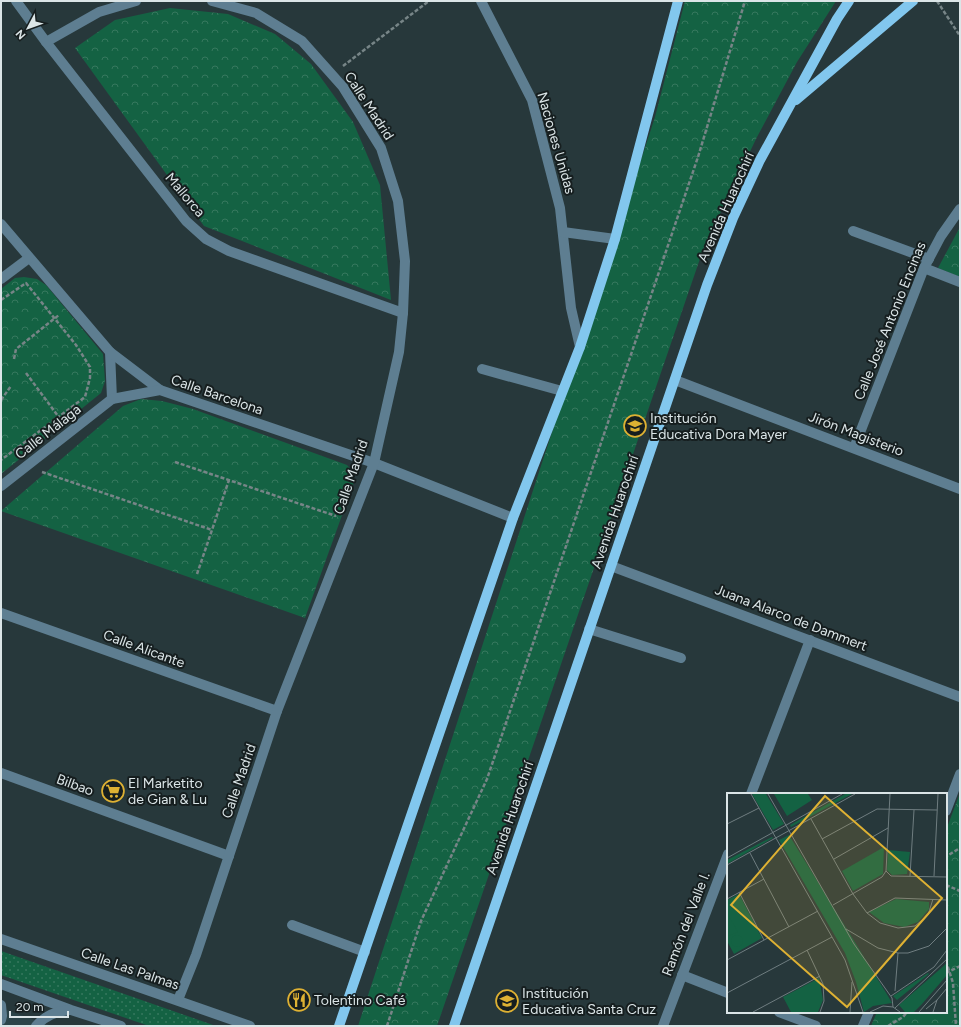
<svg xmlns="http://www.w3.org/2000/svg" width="961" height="1027" font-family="Figtree,sans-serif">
  <defs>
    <pattern id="grass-dots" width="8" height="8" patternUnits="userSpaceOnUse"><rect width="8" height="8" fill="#146243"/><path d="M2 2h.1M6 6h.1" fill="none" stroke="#36785e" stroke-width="1.8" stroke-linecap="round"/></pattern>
    <pattern id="forest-crowns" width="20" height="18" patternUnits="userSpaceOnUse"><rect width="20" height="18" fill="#146243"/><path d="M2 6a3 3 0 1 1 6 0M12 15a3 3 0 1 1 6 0" fill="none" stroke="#36785e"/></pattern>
  </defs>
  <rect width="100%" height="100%" fill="#27383b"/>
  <polygon fill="#2b4449" points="1,1008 52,1026 1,1026"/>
  <polygon fill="url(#grass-dots)" points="1,951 216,1026 149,1026 1,975"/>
  <g fill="url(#forest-crowns)">
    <polygon points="685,1 836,1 797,62 757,137 704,247 437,1026 358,1026 655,117"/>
    <polygon points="170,8 228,14 275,34 311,64 353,122 380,185 391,300 204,226 75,48 115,20"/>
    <polygon points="960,227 960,277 938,268"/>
    <polygon points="24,277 37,279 46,285 103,354 105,381 101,393 1,474 1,289 15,278"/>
    <polygon points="141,399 162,401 193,409 347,465 354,473 354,482 305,618 1,511 123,406"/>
    <polygon points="960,793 960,1026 871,1026 877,1012 946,1012 946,830"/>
  </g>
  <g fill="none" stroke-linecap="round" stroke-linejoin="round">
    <g stroke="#778587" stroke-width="2.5" stroke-dasharray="4 2" stroke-linecap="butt">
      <polyline points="937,1 960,36"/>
      <polyline points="343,66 429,1"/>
      <polyline points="1,300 26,283 76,345 90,367 90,378 85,397 1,460"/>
      <polyline points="14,359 16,349 59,315"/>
      <polyline points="26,373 58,416"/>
      <polyline points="1,400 11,386"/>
      <polyline points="175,462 336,516"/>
      <polyline points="42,472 212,530"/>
      <polyline points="197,574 229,480"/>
      <polyline points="946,859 947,856 960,848"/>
      <polyline points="946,885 960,891"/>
      <polyline points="946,961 953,983 956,1026"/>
      <polyline points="946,973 960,966"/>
      <polyline points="387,1026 421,921 487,779 698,157 745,1"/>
      <polyline points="888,1026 903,1017 907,1012"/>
    </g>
    <g stroke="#5e7e91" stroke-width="10">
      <polyline points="16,1 46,42 186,221 206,239 229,251 403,313"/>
      <polyline points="481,1 532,100 560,208 571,308 580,347"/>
      <polyline points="46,42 99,12 136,1"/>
      <polyline points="1,224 110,352 112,399"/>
      <polyline points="853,231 929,259"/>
      <polyline points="563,232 615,239"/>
      <polyline points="924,268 960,282"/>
      <polyline points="1,279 29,258"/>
      <polyline points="110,352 160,390"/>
      <polyline points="482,369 562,391"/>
      <polyline points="675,380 960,489"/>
      <polyline points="854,448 924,268 941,236 960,209"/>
      <polyline points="1,486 112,399 160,390 374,463 513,518"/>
      <polyline points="611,566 960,697"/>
      <polyline points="1,613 277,711"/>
      <polyline points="589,629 681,658"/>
      <polyline points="1,773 229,856"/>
      <polyline points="751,794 810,640"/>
      <polyline points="946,811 960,774"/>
      <polyline points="292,925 365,952"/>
      <polyline points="1,939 250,1026"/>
      <polyline points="682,975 728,993"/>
      <polyline points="1,984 71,1010 121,1026"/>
      <polyline points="178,1000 196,955 277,711 374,463 399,352 403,313 405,261 398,201 381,148 343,87 302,41 256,13 212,1"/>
      <polyline points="1,1005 2,1016 1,1020"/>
      <polyline points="779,1012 816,1026"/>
      <path d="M36,1026C46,1015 55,1012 69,1010"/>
      <polyline points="663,1026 728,854"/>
      <polyline points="863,1026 869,1012"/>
    </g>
    <g stroke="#82c7ee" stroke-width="10">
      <polyline points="796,100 913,1"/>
      <polyline points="339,1026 513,518 580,347 615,239 678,1"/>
      <polyline points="454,1026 707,285 733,218 760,160 837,19 849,1"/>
    </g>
  </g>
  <defs>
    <g id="school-ring" transform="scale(1.15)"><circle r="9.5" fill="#161e1f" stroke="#deb133" stroke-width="1.5"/><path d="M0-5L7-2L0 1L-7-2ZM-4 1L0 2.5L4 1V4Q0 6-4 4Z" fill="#deb133"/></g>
    <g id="supermarket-ring" transform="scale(1.15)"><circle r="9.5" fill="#161e1f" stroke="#deb133" stroke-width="1.5"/><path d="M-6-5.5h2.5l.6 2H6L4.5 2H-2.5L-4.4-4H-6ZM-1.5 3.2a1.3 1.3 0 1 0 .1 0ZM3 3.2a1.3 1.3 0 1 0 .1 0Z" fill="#deb133"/></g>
    <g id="restaurant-ring" transform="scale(1.15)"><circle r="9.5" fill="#161e1f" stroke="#deb133" stroke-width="1.5"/><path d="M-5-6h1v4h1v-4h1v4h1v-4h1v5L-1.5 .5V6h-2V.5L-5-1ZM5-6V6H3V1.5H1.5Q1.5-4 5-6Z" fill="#deb133"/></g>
  </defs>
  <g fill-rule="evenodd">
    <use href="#school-ring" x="635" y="426"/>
    <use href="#supermarket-ring" x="113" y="791"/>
    <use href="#restaurant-ring" x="299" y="1000"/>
    <use href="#school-ring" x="507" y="1001"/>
  </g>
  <g text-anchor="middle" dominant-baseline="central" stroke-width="4" stroke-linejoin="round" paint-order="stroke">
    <g font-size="14" fill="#dbe5e7" stroke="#161e1f">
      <text transform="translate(369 106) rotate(57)">Calle Madrid</text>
      <text transform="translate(556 143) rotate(74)">Naciones Unidas</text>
      <text transform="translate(185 195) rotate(50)">Mallorca</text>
      <text transform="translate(726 207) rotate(-66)">Avenida Huarochirí</text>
      <text transform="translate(890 321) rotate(-68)">Calle José Antonio Encinas</text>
      <text transform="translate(217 395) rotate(19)">Calle Barcelona</text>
      <text transform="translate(48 432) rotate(-38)">Calle Málaga</text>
      <text transform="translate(856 434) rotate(21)">Jirón Magisterio</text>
      <text transform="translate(351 477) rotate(-71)">Calle Madrid</text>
      <text transform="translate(615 512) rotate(-71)">Avenida Huarochirí</text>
      <text transform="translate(791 618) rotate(21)">Juana Alarco de Dammert</text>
      <text transform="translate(144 649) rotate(20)">Calle Alicante</text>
      <text transform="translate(239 781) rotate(-71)">Calle Madrid</text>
      <text transform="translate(75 785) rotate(20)">Bilbao</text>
      <text transform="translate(510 818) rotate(-71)">Avenida Huarochirí</text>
      <text transform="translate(686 924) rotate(-69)">Ramón del Valle I.</text>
      <text transform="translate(130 969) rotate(19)">Calle Las Palmas</text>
    </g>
    <g font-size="14" fill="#dbe5e7" stroke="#161e1f" text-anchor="start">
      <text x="650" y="418">Institución<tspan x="650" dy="16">Educativa Dora Mayer</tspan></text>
      <text x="128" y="783">El Marketito<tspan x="128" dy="16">de Gian &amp; Lu</tspan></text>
      <text x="522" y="993">Institución<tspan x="522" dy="16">Educativa Santa Cruz</tspan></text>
      <text x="314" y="1000">Tolentino Café</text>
    </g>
  </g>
  <g transform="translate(727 793)">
    <rect width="220" height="220" fill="#27383b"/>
    <path d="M118,1H125L64,34L63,32ZM45,44L46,45L0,71V67ZM201,180L202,181L170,207L166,203Z" fill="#146243"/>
    <path d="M25,1H39L57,31L46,37ZM62,42L161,203L165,210L146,213L137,219L129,189L118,160L52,47ZM157,54L156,81L126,98L115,78ZM161,57L183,59L180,81L165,82L160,77ZM12,101L35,145L7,161L0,148V107ZM169,106L202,109V116L191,129L177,134L157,130L142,119ZM220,170V182L195,211L187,219H178L172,212ZM92,185L96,207L91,219H64L56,204Z" fill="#146243"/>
    <path d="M47,1H81L85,7L60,23ZM0,120L11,139L1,143L0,141ZM4 148a6 6 0 1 1 12 0a6 6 0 1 1-12 0Z" fill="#146243"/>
    <path fill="none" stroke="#6f7d80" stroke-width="1" d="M24,1L118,167L136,219M41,1L127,151L165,205L166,214M84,26L126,101L140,120L153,130L171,135L188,133L201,122L206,106M0,31L32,15M95,46L150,16L210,17M23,60L62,134M0,65L115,1M107,66L161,35M0,72L128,1M159,78L164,83L220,84M183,83L187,17M207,83L211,1M12,99L37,147M0,106L37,86M106,112L155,84L159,78L163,1M140,120L168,105L220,107M119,136L151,155L171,160H181L202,153L220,135M80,157L96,191L97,208L93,219M0,167L91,118M168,198L171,160M0,200L105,144M164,203L207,174L220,157M168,215L220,166M199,216L210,207M26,219L93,183M123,219L125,189M143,219L156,213L166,214L173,219M192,219L220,187M206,219L210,207L220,195"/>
    <path fill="#deb133" fill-opacity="0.15" stroke="#deb133" stroke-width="2" d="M98,3L215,105L120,214L4,112Z"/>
    <rect width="220" height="220" fill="none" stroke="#dbe5e7" stroke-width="2"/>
  </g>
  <rect width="961" height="1027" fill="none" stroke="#dbe5e7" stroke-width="4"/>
  <g transform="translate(28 28) rotate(229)" stroke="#161e1f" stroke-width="3" paint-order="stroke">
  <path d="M0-3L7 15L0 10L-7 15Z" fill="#dbe5e7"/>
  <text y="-6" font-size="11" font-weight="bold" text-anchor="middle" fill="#dbe5e7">N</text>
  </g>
  <path d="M10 1011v6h58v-6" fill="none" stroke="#dbe5e7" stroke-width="2"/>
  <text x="16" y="1011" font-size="12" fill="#dbe5e7" stroke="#161e1f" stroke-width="3" paint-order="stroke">20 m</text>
</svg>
